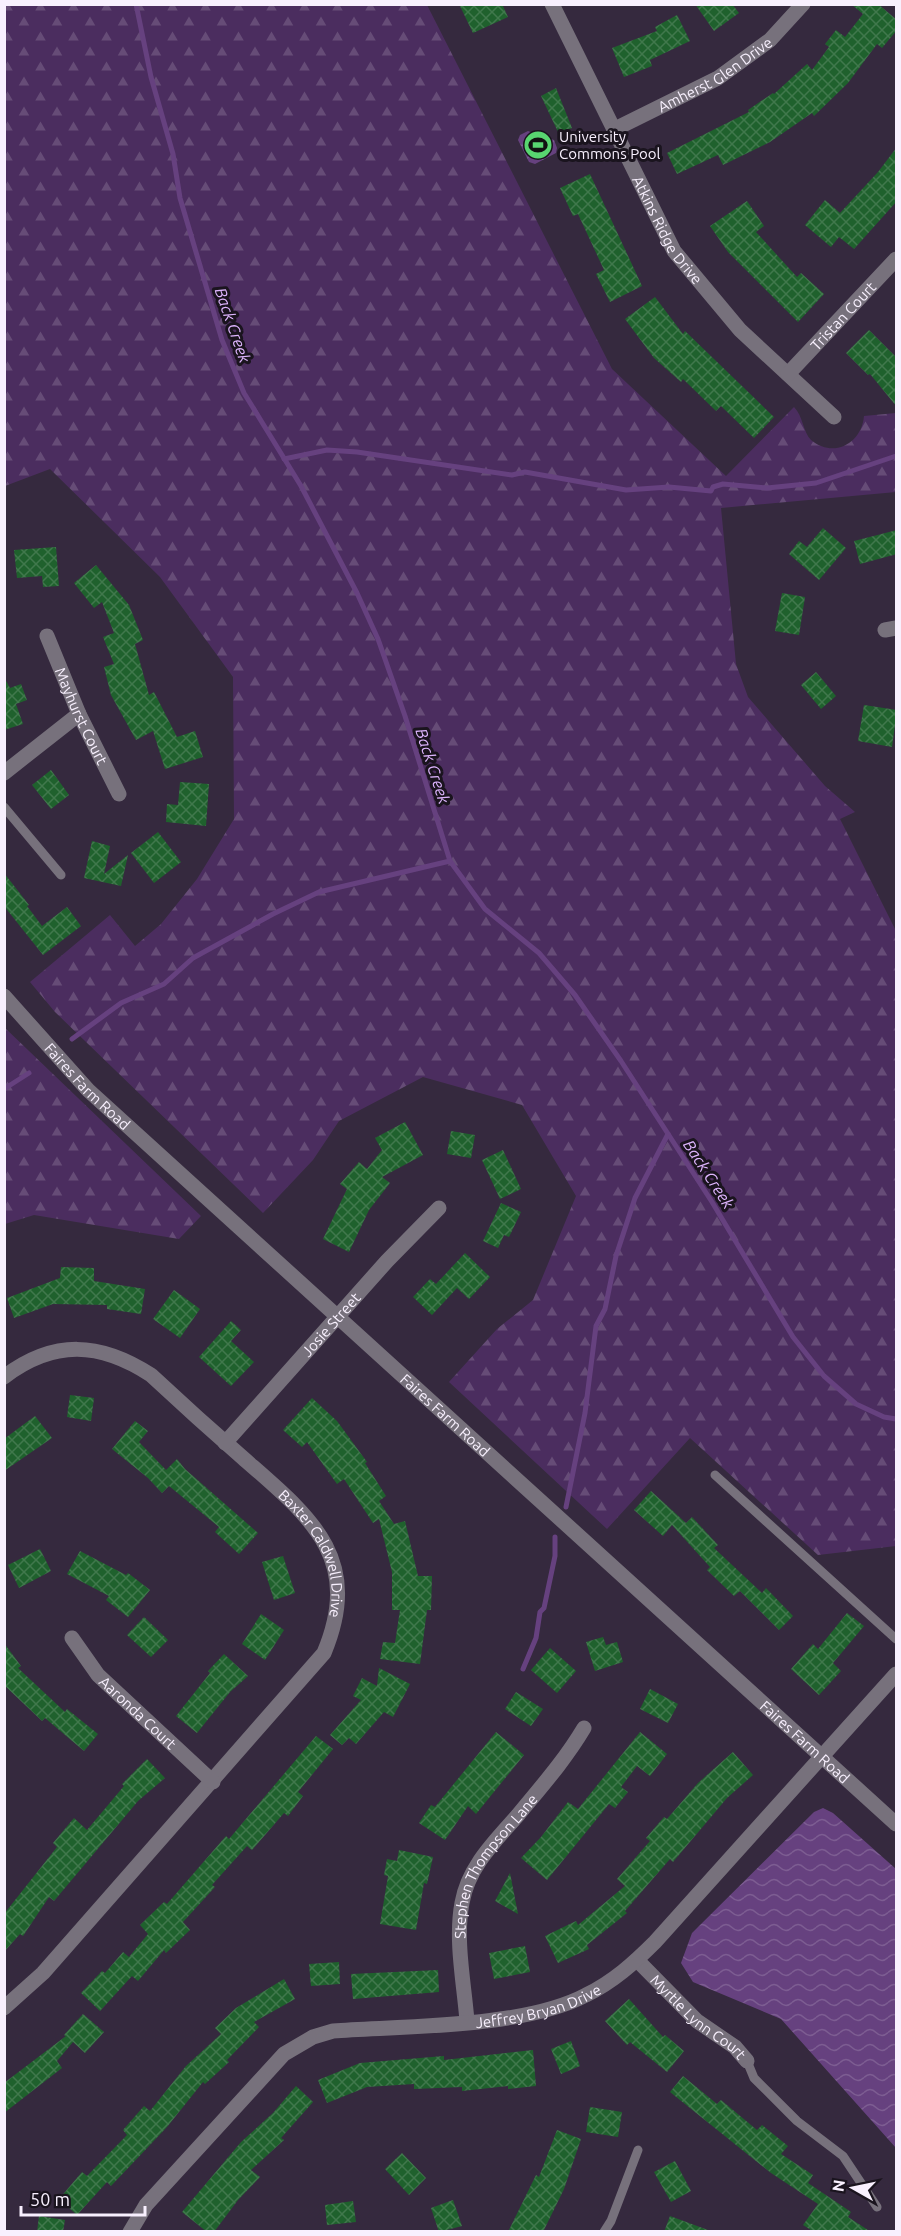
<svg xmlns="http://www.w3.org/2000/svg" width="901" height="2236" font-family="Ubuntu,sans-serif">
  <defs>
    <pattern id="forest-firs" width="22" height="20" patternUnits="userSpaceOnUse" patternTransform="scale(1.5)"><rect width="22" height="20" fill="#4b2d5f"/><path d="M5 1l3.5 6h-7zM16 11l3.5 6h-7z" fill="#664c77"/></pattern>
    <pattern id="water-waves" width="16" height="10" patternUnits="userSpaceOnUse" patternTransform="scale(1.5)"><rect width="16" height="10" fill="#66417f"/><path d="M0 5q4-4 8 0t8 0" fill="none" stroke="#7d5d92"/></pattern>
    <pattern id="building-cross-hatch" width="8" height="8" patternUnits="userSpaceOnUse" patternTransform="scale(1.5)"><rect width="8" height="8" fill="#1f612d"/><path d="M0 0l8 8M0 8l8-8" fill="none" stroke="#40784c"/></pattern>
  </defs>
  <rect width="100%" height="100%" fill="#35293e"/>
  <g fill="url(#forest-firs)">
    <path d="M5,4L427,5L612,369L726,476L794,407C803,416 803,432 811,440C834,459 862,443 864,416L896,413V492L721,508L736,664L748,697L825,786L855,812L840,819L896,931V1546L818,1555L690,1438L607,1529L449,1382L497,1329L533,1300L576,1196L522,1105L423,1077L339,1121L313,1160L263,1213L55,1012L30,982L110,915L135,946L161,924L197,879L234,819L233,677L160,577L50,469L5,486Z"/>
    <polygon points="4,1027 201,1216 179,1239 34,1215 5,1224"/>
  </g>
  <g fill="url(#water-waves)">
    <polygon points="528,131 533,133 538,143 548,138 554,140 557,148 556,153 535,164 529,162 518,140 520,135"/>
    <polygon points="823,1808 833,1813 896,1869 896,2148 781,2019 693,1982 681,1963 692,1933 814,1812"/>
  </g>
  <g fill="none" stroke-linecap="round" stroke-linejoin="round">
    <g stroke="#66417f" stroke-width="5">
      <polyline points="136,4 151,77 173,154 180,198 222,340 244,393 301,486 357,593 378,639 405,716 450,861 485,909 539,953 575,995 621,1061 712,1202 793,1337 824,1376 856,1404 884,1417 896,1419"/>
      <polyline points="284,459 327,450 357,452 512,475 525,472 626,490 669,487 711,491 713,487 723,484 767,488 816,483 896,456"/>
      <polyline points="72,1039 121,1003 164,984 193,958 273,914 319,892 450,861"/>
      <polyline points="4,1089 29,1073"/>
      <polyline points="566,1507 585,1413 596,1326 605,1309 616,1256 635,1198 668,1134"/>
      <polyline points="523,1669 536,1638 540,1612 544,1608 555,1556 555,1537"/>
    </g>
  </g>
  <g fill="url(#building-cross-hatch)">
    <polygon points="459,4 502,4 508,17 473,33"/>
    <polygon points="695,4 732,4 739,13 714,31"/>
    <polygon points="851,4 878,4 897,20 897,30 882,48 877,44 848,83 814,116 812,113 770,142 723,165 718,155 677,174 667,153 749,112 748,110 773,93 774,94 807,64 812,70 829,47 825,44 836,30 845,37 863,14"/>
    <polygon points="677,15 690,41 650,60 652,66 624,77 612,48 657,31 655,27"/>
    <polygon points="556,88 572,128 559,134 541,96"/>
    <polygon points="897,147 897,201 854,249 839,237 831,247 805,225 825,200 840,213 878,172"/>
    <polygon points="590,174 642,286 610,302 596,274 604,270 578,214 573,216 560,188"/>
    <polygon points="747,201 764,226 756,232 797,277 801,273 824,294 798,322 728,252 710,226"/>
    <polygon points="655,297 683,334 685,331 774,417 754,438 721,406 716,411 683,379 681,382 654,358 625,319"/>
    <polygon points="869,330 897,358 897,407 870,374 868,375 846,353"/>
    <polygon points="823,528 846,548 819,580 789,554 799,541 807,547"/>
    <polygon points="897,530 897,554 860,564 854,541"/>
    <polygon points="56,547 59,586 43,587 42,576 17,578 14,550"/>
    <polygon points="96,565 129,605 143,640 135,644 149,695 154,692 177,737 195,731 203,757 165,769 153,731 136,740 111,695 104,667 114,664 103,637 114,633 102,602 94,608 74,583"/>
    <polygon points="782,593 805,597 799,635 775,631"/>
    <polygon points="816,672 836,696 821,709 801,685"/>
    <polygon points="4,677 10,688 21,684 27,700 16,704 23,724 4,730"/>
    <polygon points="864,705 897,710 892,747 858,741"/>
    <polygon points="51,770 69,795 51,809 32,785"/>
    <polygon points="180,782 209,784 206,826 166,822 167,804 178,805"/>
    <polygon points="158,832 181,862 154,883 131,853"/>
    <polygon points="92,841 110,846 104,874 128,855 121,886 84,878"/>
    <polygon points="4,873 29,905 27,906 42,926 67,907 81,926 43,955 4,906"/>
    <polygon points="405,1122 423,1155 382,1177 390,1183 369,1210 349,1252 323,1239 347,1189 340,1184 359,1162 367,1169 382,1150 375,1138"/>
    <polygon points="451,1131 475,1135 471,1158 447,1154"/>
    <polygon points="503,1150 521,1189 500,1199 482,1160"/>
    <polygon points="501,1203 521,1212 509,1237 504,1235 498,1248 483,1241"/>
    <polygon points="465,1253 490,1277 469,1299 457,1288 432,1315 413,1297 430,1279 436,1284"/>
    <polygon points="61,1267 94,1268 94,1281 145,1289 141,1314 107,1309 107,1305 53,1304 14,1318 7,1298 60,1278"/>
    <polygon points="174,1290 200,1309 180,1338 153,1319"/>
    <polygon points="231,1321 241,1330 231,1341 254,1362 231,1386 199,1357"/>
    <polygon points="70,1395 94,1398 91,1421 67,1417"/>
    <polygon points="312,1398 337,1421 367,1462 365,1463 386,1496 379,1501 394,1524 405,1521 418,1576 432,1576 431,1610 427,1610 420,1664 380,1659 383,1642 395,1643 400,1610 392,1610 392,1572 379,1519 373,1523 344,1479 337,1484 307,1442 302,1447 283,1430"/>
    <polygon points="35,1416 52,1438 4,1471 4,1439"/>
    <polygon points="135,1421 148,1431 139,1442 166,1470 177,1459 185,1469 258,1533 239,1554 215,1532 219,1527 169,1486 162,1493 148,1478 112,1449"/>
    <polygon points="651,1491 686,1523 692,1517 718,1545 714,1548 762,1593 766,1588 793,1616 779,1630 740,1591 734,1596 707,1570 710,1567 672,1525 663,1536 634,1510"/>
    <polygon points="40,1549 51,1571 19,1588 8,1565"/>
    <polygon points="80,1551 126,1575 128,1573 150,1590 128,1617 106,1600 109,1596 67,1574"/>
    <polygon points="283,1556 295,1593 274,1600 262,1562"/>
    <polygon points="847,1613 864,1626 833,1663 841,1671 819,1695 791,1669 813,1644 818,1649"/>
    <polygon points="261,1614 284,1630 265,1660 242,1644"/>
    <polygon points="144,1617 168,1640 151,1657 127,1635"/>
    <polygon points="603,1637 606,1645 617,1642 623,1662 595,1671 586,1642"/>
    <polygon points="4,1643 21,1666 18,1668 65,1712 67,1709 98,1734 84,1751 45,1718 42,1721 4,1685"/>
    <polygon points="550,1648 576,1671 557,1693 531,1670"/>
    <polygon points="224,1654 248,1676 230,1692 197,1733 176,1716 210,1673 208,1671"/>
    <polygon points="379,1668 410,1684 393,1717 384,1712 356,1744 349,1738 342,1745 330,1735 361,1700 353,1696 362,1678 377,1686"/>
    <polygon points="650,1689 678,1704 668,1723 640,1709"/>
    <polygon points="516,1692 543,1709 531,1726 505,1709"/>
    <polygon points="496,1732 524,1755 476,1814 468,1806 445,1840 419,1823 431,1805 435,1807"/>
    <polygon points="640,1732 667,1754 650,1776 637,1766 621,1787 628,1792 615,1808 609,1804 547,1880 521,1858 541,1837 568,1802 578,1809"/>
    <polygon points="316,1736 333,1749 298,1792 303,1796 288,1816 284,1813 252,1850 247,1846 212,1885 215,1887 183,1922 190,1930 166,1953 164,1950 138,1981 132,1976 100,2011 81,1993 102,1971 105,1973 123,1952 129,1957 148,1934 140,1925 164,1902 167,1904 226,1836 229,1839"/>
    <polygon points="733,1752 753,1775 727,1798 673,1862 670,1859 625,1911 627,1913 587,1945 589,1949 558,1963 545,1936 576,1921 578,1925 625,1886 617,1879 650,1841 646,1838 664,1817 667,1819 698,1783"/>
    <polygon points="147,1759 165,1778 138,1801 54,1901 49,1897 23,1936 20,1934 4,1952 4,1914 57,1847 53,1843 74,1818 87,1830 124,1786 122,1784"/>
    <polygon points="399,1850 433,1857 427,1884 424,1883 416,1930 380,1924 388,1876 384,1875 387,1859 397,1861"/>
    <polygon points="510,1873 518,1914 495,1901"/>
    <polygon points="525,1946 530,1972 494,1979 489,1953"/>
    <polygon points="339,1962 340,1984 311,1986 309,1964"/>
    <polygon points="438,1970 439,1992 353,1999 351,1974"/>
    <polygon points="284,1979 295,1999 254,2022 259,2027 227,2060 229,2062 205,2084 203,2082 167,2127 111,2186 107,2182 77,2215 59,2199 82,2172 87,2176 127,2135 123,2130 144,2106 150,2111 186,2066 221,2034 215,2028 236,2008"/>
    <polygon points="629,1999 663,2037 665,2035 684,2051 667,2072 630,2042 627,2045 605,2021"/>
    <polygon points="83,2014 104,2032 85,2053 73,2042 57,2061 62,2068 4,2113 4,2083 66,2036 64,2035"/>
    <polygon points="571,2041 580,2066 561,2074 551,2049"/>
    <polygon points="533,2050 536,2086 508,2089 508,2086 462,2091 462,2087 414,2089 414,2084 367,2087 327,2103 318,2080 360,2063 444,2056 444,2060"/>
    <polygon points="683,2076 717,2104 721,2100 757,2130 762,2125 788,2146 781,2154 813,2175 808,2183 851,2212 848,2217 871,2232 814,2232 803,2225 818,2204 771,2173 670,2092"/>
    <polygon points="296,2086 313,2102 281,2138 284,2140 251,2170 260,2177 238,2200 214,2232 207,2232 182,2212 241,2142 273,2113"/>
    <polygon points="590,2107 622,2112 618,2137 586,2132"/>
    <polygon points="557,2130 581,2139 564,2189 543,2232 508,2232 536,2175 539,2177"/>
    <polygon points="402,2153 426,2178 409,2195 385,2169"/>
    <polygon points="675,2161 691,2191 671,2202 654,2172"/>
    <polygon points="453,2200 462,2226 439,2232 431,2208"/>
    <polygon points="353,2201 356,2222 327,2225 325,2205"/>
    <polygon points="39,2216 65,2220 63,2232 37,2232"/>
    <polygon points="670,2216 708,2230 708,2232 664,2232"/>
  </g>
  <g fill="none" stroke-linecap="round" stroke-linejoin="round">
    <g stroke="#77717c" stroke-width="9">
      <polyline points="4,807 61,875"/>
      <polyline points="715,1475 896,1639"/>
      <polyline points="747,2061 754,2078 797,2121 843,2156 877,2207"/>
      <polyline points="604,2232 611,2221 638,2150"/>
    </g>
    <g stroke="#77717c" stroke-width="15">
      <path id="s1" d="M552,4L674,251L740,330L834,417"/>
      <path id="s2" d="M615,129L718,78L770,40L803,4"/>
      <path id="s3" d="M788,374L896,259"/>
      <polyline points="885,630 896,628"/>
      <path id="s4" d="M47,636L79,714L119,794"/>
      <polyline points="4,773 79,714"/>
      <path id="s5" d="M4,996L88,1090L896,1824"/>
      <path id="s6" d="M4,1377C54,1339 100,1342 151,1375C181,1403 212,1431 243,1458C309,1516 364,1557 324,1653L43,1973L4,2008"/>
      <path id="s7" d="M225,1443L387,1261L439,1208"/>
      <path id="s8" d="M72,1638L98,1675L213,1782"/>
      <path id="s9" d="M637,1960L697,2021L735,2047L747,2061"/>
      <path id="s10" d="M467,2021C464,1983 455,1940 462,1903C468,1867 495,1841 518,1815C541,1787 565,1760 584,1728"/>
      <path id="s11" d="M130,2232L146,2205L284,2054L313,2037L333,2031C404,2026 524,2028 586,1995C613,1982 634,1963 655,1942L896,1674"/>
    </g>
  </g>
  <defs>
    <g id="stadium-disc" transform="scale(1.5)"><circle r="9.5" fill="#58d570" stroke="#1a141e"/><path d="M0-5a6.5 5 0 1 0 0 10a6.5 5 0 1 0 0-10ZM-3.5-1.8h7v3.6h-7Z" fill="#111"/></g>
  </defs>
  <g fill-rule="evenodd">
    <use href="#stadium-disc" x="538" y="145"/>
  </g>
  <g text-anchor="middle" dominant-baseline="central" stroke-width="6" stroke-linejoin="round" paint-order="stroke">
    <g font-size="15" fill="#f8f0fe" stroke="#1a141e">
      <text stroke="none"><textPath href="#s2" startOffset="114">Amherst Glen Drive</textPath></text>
      <text stroke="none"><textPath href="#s1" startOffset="254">Atkins Ridge Drive</textPath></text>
      <text stroke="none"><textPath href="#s3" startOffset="80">Tristan Court</textPath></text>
      <text stroke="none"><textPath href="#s4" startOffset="87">Mayhurst Court</textPath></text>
      <text stroke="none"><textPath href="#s5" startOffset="123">Faires Farm Road</textPath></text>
      <text stroke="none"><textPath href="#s7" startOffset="159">Josie Street</textPath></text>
      <text stroke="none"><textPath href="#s5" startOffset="609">Faires Farm Road</textPath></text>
      <text stroke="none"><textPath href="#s6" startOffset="406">Baxter Caldwell Drive</textPath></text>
      <text stroke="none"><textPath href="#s8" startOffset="100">Aaronda Court</textPath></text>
      <text stroke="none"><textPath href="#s5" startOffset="1095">Faires Farm Road</textPath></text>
      <text stroke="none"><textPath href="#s10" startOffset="166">Stephen Thompson Lane</textPath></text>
      <text stroke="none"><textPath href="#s11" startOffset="498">Jeffrey Bryan Drive</textPath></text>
      <text stroke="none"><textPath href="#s9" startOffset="84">Myrtle Lynn Court</textPath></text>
    </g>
    <g font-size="15" fill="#f8f0fe" stroke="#1a141e" text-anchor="start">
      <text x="559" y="136">University<tspan x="559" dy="17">Commons Pool</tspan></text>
    </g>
    <g font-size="16" font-style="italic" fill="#deb5fe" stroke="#1a141e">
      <text transform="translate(233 325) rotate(71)">Back Creek</text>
      <text transform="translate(433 766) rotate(72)">Back Creek</text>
      <text transform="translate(709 1174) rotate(57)">Back Creek</text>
    </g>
  </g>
  <rect width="901" height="2236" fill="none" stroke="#f8f0fe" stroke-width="12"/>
  <g transform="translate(853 2188) rotate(279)" stroke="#1a141e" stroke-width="4.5" paint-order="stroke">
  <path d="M0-4.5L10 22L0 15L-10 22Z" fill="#f8f0fe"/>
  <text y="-9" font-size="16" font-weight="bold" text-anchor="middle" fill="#f8f0fe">N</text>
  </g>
  <path d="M21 2206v9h124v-9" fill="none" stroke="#f8f0fe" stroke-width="3"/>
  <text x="30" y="2206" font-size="18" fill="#f8f0fe" stroke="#1a141e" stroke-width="4.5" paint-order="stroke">50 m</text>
</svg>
